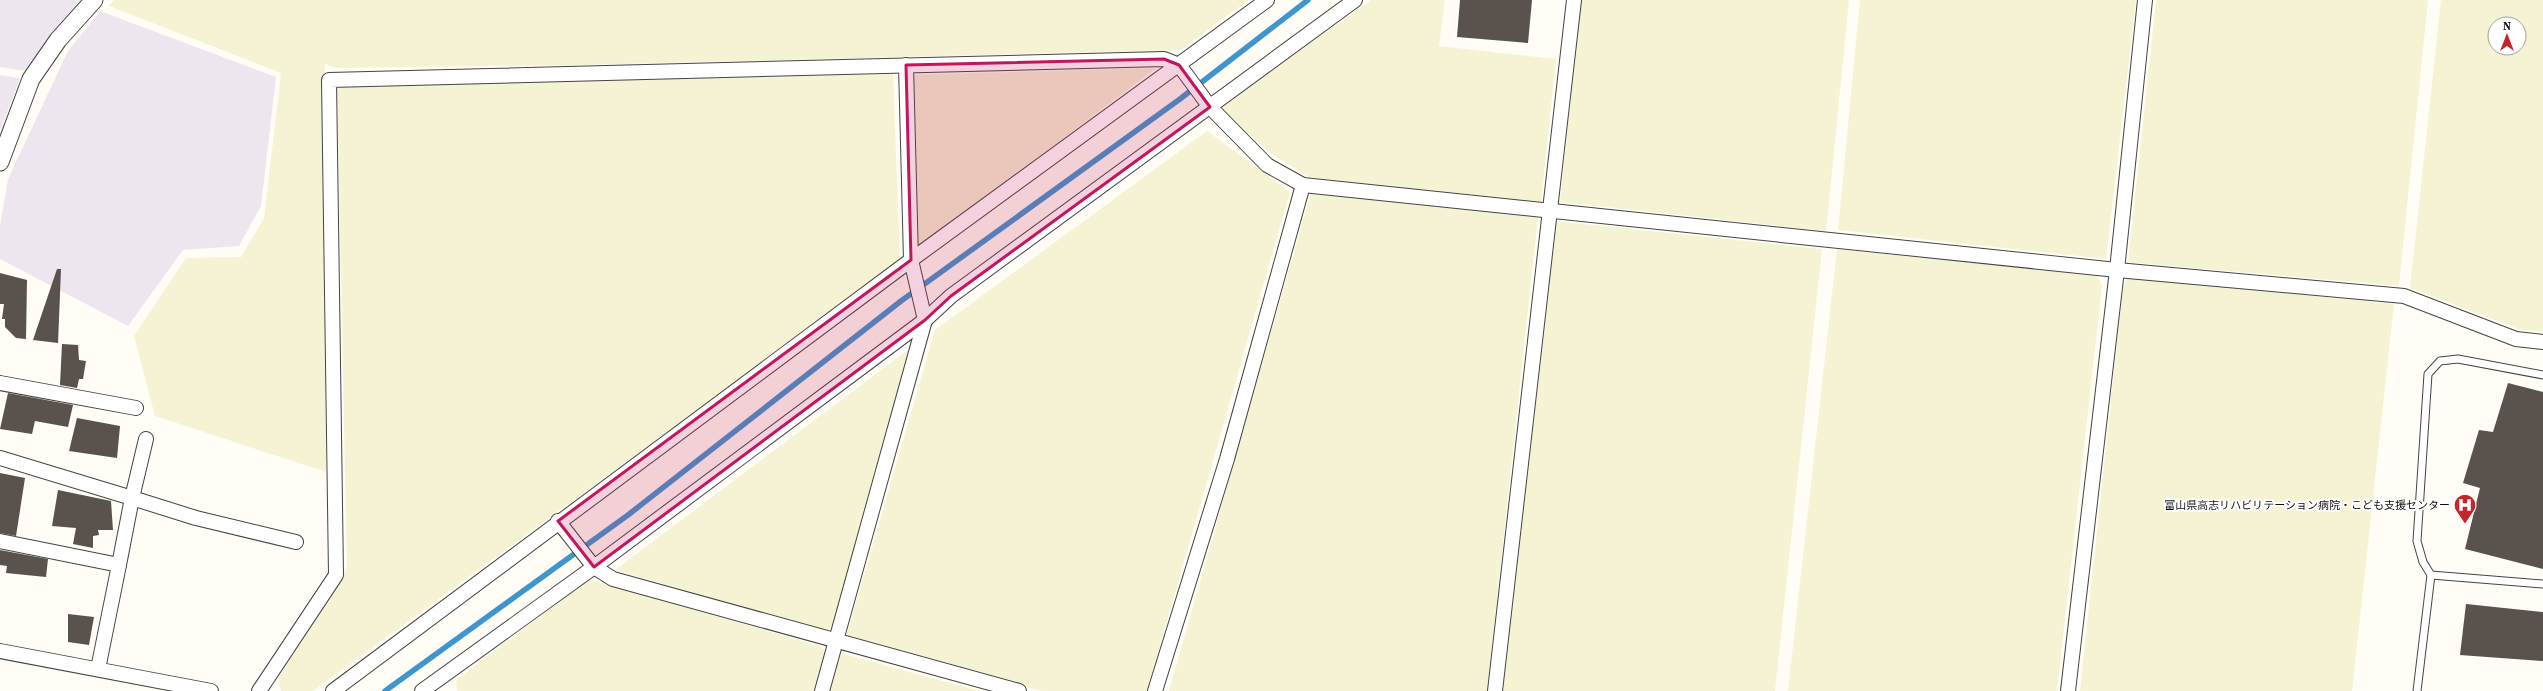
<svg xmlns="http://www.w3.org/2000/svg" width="2543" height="691" font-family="'Source Serif 4','Noto Sans JP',serif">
  <rect width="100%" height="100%" fill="#fffdf5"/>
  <g fill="#eee6ef">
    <polygon points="0,0 80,0 26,71 0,67"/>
    <polygon points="100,11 276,77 261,206 239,246 183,250 128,326 0,259 0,226 8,179 68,51"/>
    <polygon points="0,75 20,78 0,131"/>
  </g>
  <g fill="#f6f3d4" fill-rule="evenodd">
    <polygon points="114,0 1249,0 1180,50 581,65 336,68 325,64 326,472 155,416 134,336 186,258 241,257 264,218 281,73 109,6"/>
    <polygon points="1371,0 1445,0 1439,46 1556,59 1541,203 1308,177 1272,154 1219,108"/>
    <polygon points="1581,0 1849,0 1826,231 1560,202"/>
    <polygon points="1860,0 2136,0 2106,259 1838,230"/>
    <polygon points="2156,0 2428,0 2399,286 2128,262"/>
    <path d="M2441,0H2543V332L2518,329L2410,288ZM2495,24H2519V48H2495Z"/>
    <polygon points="1156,68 918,248 913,75"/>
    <polygon points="893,74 900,261 313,691 281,691 278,676 347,568 337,86"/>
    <polygon points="1207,131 1290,192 1147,691 1041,691 846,637 935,330"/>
    <polygon points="1311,192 1538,217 1487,691 1169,691"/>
    <polygon points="1555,221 1822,249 1775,691 1501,691 1534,421"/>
    <polygon points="1837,249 2097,276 2102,285 2057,691 1788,691"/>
    <polygon points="2128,277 2394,304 2352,691 2080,691 2123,286"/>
    <polygon points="913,346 832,626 826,631 615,570"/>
    <polygon points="588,579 820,646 825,651 813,691 457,691 456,680"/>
    <polygon points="840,653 979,691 829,691"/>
  </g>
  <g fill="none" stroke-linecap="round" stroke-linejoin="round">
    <polyline stroke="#3f96cf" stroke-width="5.5" points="385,691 628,515 901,301 1180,99 1308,0"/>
  </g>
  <g fill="#5a524d">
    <polygon points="1460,0 1532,0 1528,43 1457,37"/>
    <polygon points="57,269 61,269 58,343 33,340"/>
    <polygon points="0,273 27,280 26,339 16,338 5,327 5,319 2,319 4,304 0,304"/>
    <polygon points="62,344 78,345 79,360 86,361 83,379 79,379 77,388 60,385"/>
    <polygon points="2508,383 2543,392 2543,569 2465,549 2480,488 2463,483 2479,430 2493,432"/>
    <polygon points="8,393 73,405 68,427 35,421 32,434 0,429"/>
    <polygon points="77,418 120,426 117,458 69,451"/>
    <polygon points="0,473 25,478 16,536 0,533"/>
    <polygon points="58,490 111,501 113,530 98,530 99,535 93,536 93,548 73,544 76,528 52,526"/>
    <polygon points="0,550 48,559 46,577 6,573 7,566 0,565"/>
    <polygon points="2466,604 2543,612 2543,661 2460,655"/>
    <polygon points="68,614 94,617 89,645 68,642"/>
  </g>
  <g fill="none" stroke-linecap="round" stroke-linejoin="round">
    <g stroke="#444" stroke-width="9">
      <g id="service">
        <polyline points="2543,375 2458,359 2440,361 2428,374 2417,541 2423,562 2431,575 2543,584"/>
        <polyline points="2417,691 2431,575"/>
      </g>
    </g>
    <g stroke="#444" stroke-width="16">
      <g id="minor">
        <polyline points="0,383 136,408"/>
        <polyline points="0,458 132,498 146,439"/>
        <polyline points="558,521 594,567 613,579 1019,691"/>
        <polyline points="0,541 119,565 132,498 196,518 296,542"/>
        <polyline points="0,651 211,691"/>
        <polyline points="98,669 119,565"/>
        <polyline points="259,691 336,575 329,80 1164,59 1179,65 1210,107 1267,165 1303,185 2117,270 2404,296 2516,339 2543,342"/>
        <polyline points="333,691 911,260 1267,0"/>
        <polyline points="422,691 594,567 925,320 951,296 1355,0"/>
        <polyline points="822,691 925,320 911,260 906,65"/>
        <polyline points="1155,691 1227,459 1303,185"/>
        <polyline points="1495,691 1574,0"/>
        <polyline points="2068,691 2117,270 2145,0"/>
      </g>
    </g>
    <g stroke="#444" stroke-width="19">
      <polyline id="tertiary" points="0,162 31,79 58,40 94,0"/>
    </g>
    <use href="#service" stroke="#fff" stroke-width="7"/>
    <use href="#minor" stroke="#fff" stroke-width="14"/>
    <use href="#tertiary" stroke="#fff" stroke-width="17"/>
  </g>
  <path fill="#c2185b" fill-opacity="0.2" stroke="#c2185b" stroke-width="3" stroke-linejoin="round" d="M1164,59L1179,65L1210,107L951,296L925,320L594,567L558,521L911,260L906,65Z"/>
  <defs>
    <g id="hospital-pin" transform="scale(1.15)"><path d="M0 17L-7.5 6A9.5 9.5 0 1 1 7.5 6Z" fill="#c4262e" stroke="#fff"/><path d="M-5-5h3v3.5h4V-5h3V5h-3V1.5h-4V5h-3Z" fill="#fff"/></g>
  </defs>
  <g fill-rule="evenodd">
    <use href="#hospital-pin" x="2465" y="505"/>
  </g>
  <g text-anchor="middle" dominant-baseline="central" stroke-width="4" stroke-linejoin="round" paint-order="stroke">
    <g font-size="11" fill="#111" stroke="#fff" text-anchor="end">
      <text x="2450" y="505">富山県高志リハビリテーション病院・こども支援センター</text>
    </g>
  </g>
  <g transform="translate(2507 36)"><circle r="19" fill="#ffffff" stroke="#a0a0a0"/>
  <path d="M0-3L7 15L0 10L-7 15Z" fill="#c4262e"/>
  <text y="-6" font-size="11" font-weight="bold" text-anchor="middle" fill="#111111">N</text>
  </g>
</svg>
